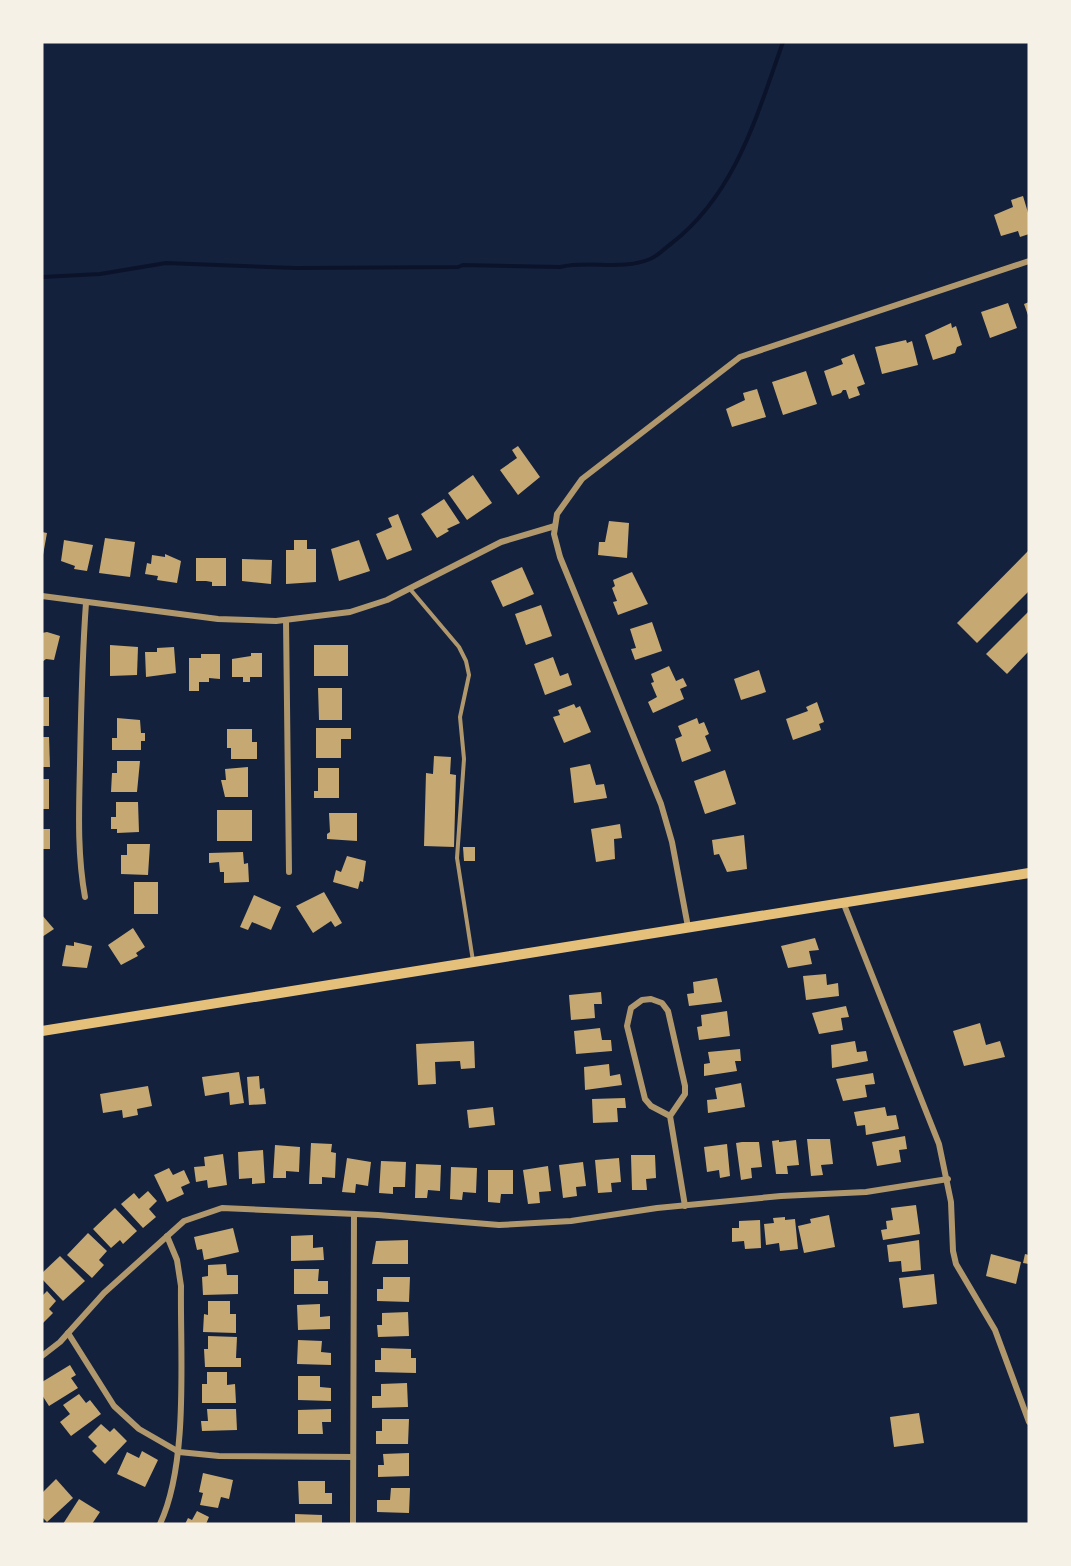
<svg xmlns="http://www.w3.org/2000/svg" width="1071" height="1566" font-family="Figtree,sans-serif">
  <rect width="100%" height="100%" fill="#14213d"/>
  <g fill="none" stroke-linecap="round" stroke-linejoin="round">
    <path stroke="#0b132b" stroke-width="4" d="M42,277L100,274L166,263L296,268L458,267L463,265L560,267C590,260 621,271 650,259C658,256 665,248 672,243C736,193 757,115 783,42"/>
  </g>
  <g fill="#c6a872">
    <polygon points="1023,196 1029,216 1029,234 1020,237 1018,231 1001,236 994,215 1013,207 1011,200"/>
    <polygon points="1029,302 1029,318 1024,304"/>
    <polygon points="1008,303 1017,328 990,338 981,312"/>
    <polygon points="951,323 952,328 956,326 962,345 957,347 955,353 933,360 925,335"/>
    <polygon points="906,340 907,343 912,341 918,365 882,374 875,347"/>
    <polygon points="854,354 865,384 857,387 860,395 849,399 846,390 843,390 841,393 832,396 824,371 843,364 841,359"/>
    <polygon points="806,371 817,404 783,415 772,382"/>
    <polygon points="757,389 766,417 732,427 726,409 745,400 743,393"/>
    <polygon points="518,446 540,477 518,495 500,470 517,458 512,450"/>
    <polygon points="473,475 492,503 467,520 448,493"/>
    <polygon points="444,499 460,523 447,529 449,531 437,538 421,514"/>
    <polygon points="398,514 412,550 387,560 376,534 392,527 388,518"/>
    <polygon points="609,521 629,523 627,558 598,555 599,542 605,542"/>
    <polygon points="42,532 47,533 43,555 42,555"/>
    <polygon points="105,538 135,542 130,577 99,573"/>
    <polygon points="64,540 93,545 87,571 74,569 75,566 61,561"/>
    <polygon points="294,540 307,540 307,549 316,549 316,582 286,584 286,550 294,550"/>
    <polygon points="359,540 370,571 339,581 331,549"/>
    <polygon points="1029,550 1029,591 977,643 957,623"/>
    <polygon points="165,554 181,561 177,583 157,580 158,576 145,574 147,563 151,564 152,555 165,557"/>
    <polygon points="196,558 226,558 226,586 212,586 212,582 206,581 196,581"/>
    <polygon points="242,559 272,560 271,584 242,581"/>
    <polygon points="522,567 534,594 503,607 491,581"/>
    <polygon points="632,572 648,604 618,615 613,602 617,601 612,588 615,586 613,580"/>
    <polygon points="541,605 552,636 526,645 515,614"/>
    <polygon points="1029,611 1029,651 1007,674 986,654"/>
    <polygon points="652,622 662,651 635,660 631,649 636,648 630,629"/>
    <polygon points="47,632 60,636 54,660 46,659 42,662 42,633"/>
    <polygon points="110,645 138,647 137,675 110,676"/>
    <rect x="314" y="645" width="34" height="31"/>
    <polygon points="174,647 176,673 146,677 145,652 157,652 157,648"/>
    <polygon points="251,653 262,653 262,677 250,677 250,682 243,682 243,677 232,677 232,659 251,656"/>
    <polygon points="201,654 220,654 220,679 209,678 209,682 199,682 199,691 189,691 189,658 201,658"/>
    <polygon points="553,657 560,676 568,673 572,685 545,695 534,664"/>
    <polygon points="669,666 676,681 683,678 687,686 680,689 684,699 653,713 648,702 657,697 651,683 654,682 651,674"/>
    <polygon points="759,670 766,692 741,700 734,679"/>
    <polygon points="318,688 342,688 342,720 319,720"/>
    <rect x="42" y="697" width="7" height="29"/>
    <polygon points="817,702 824,722 819,724 821,730 793,740 786,719 808,711 806,707"/>
    <polygon points="574,704 576,708 580,706 591,732 564,743 553,717 560,715 558,710"/>
    <polygon points="117,718 140,720 141,733 145,733 145,741 141,741 141,750 112,750 112,738 117,738"/>
    <polygon points="697,718 699,724 704,722 709,734 705,736 711,751 682,762 675,739 682,736 678,726"/>
    <polygon points="316,728 351,728 351,739 341,739 341,758 316,758"/>
    <polygon points="227,729 252,729 252,742 257,742 257,759 231,759 231,748 227,748"/>
    <polygon points="42,737 49,737 50,767 42,767"/>
    <polygon points="434,756 451,757 450,774 456,775 454,847 424,846 426,773 433,774"/>
    <polygon points="117,761 140,761 137,792 111,792 112,773 117,773"/>
    <polygon points="590,764 596,785 604,784 607,798 574,803 570,768"/>
    <polygon points="248,767 248,797 225,797 221,780 226,780 225,769"/>
    <polygon points="318,768 339,768 339,798 314,798 314,791 318,791"/>
    <polygon points="725,770 736,804 705,814 694,781"/>
    <rect x="42" y="779" width="7" height="30"/>
    <polygon points="116,802 138,802 139,832 117,833 117,829 111,829 111,817 116,817"/>
    <rect x="217" y="810" width="35" height="31"/>
    <polygon points="329,813 357,813 357,841 327,839 327,834 330,832"/>
    <polygon points="620,824 622,838 614,839 615,859 596,862 591,829"/>
    <rect x="42" y="829" width="8" height="20"/>
    <polygon points="744,835 747,869 727,872 719,854 714,855 712,840"/>
    <polygon points="127,844 150,844 148,875 121,874 121,855 127,855"/>
    <polygon points="463,847 475,847 475,861 464,861"/>
    <polygon points="243,852 244,864 248,863 249,882 224,883 224,872 220,872 219,862 209,863 209,853"/>
    <polygon points="347,856 366,861 363,882 360,881 358,889 333,882 336,870 341,872"/>
    <rect x="134" y="882" width="24" height="32"/>
    <polygon points="324,892 342,923 335,927 331,921 313,933 296,906"/>
    <polygon points="254,895 281,907 271,930 252,922 248,930 240,927"/>
    <polygon points="42,915 54,929 42,937"/>
    <polygon points="133,928 145,947 136,953 138,956 121,965 108,945"/>
    <polygon points="815,938 819,950 809,951 812,964 788,968 781,946"/>
    <polygon points="74,942 92,946 87,968 62,966 66,945 74,946"/>
    <polygon points="826,974 827,985 838,983 839,996 806,1000 803,976"/>
    <polygon points="717,978 722,1002 689,1006 687,994 694,993 693,982"/>
    <polygon points="601,992 602,1004 594,1004 595,1018 571,1020 569,995"/>
    <polygon points="846,1006 849,1017 841,1018 843,1030 819,1034 812,1013"/>
    <polygon points="727,1011 730,1036 699,1040 697,1027 702,1026 701,1015"/>
    <polygon points="980,1023 986,1045 1000,1041 1005,1057 964,1066 953,1031"/>
    <polygon points="600,1028 602,1040 611,1040 612,1051 576,1054 574,1031"/>
    <polygon points="474,1041 475,1068 461,1069 460,1061 435,1062 436,1084 418,1085 416,1044"/>
    <polygon points="855,1041 857,1052 866,1051 868,1061 832,1068 831,1045"/>
    <polygon points="740,1049 741,1061 735,1061 737,1071 704,1076 704,1064 710,1063 708,1052"/>
    <polygon points="609,1064 610,1076 620,1074 622,1085 585,1090 584,1067"/>
    <polygon points="239,1072 244,1103 230,1105 229,1092 205,1096 202,1077"/>
    <polygon points="873,1073 875,1084 865,1085 867,1097 843,1101 836,1079"/>
    <polygon points="259,1076 260,1089 264,1088 266,1104 249,1105 247,1077"/>
    <polygon points="741,1083 745,1107 708,1113 707,1100 717,1099 715,1088"/>
    <polygon points="148,1086 152,1106 137,1109 138,1115 123,1118 122,1110 103,1113 100,1094"/>
    <polygon points="625,1098 626,1108 617,1108 618,1122 593,1123 592,1099"/>
    <polygon points="493,1107 495,1125 469,1128 467,1110"/>
    <polygon points="885,1107 887,1116 896,1115 899,1129 866,1135 865,1125 857,1126 854,1112"/>
    <polygon points="905,1136 907,1149 899,1150 901,1162 877,1166 872,1142"/>
    <polygon points="807,1139 830,1139 833,1164 821,1165 823,1175 811,1176"/>
    <polygon points="779,1140 779,1142 796,1140 799,1165 787,1166 788,1174 776,1174 772,1141"/>
    <polygon points="742,1142 759,1142 762,1167 751,1168 752,1178 741,1180 736,1143"/>
    <polygon points="311,1143 332,1144 331,1152 336,1153 335,1178 322,1177 322,1184 309,1184"/>
    <polygon points="727,1144 730,1176 720,1178 719,1170 707,1172 704,1147"/>
    <polygon points="275,1145 300,1147 299,1172 286,1171 286,1178 273,1178"/>
    <polygon points="263,1150 265,1183 252,1184 252,1178 239,1179 238,1152"/>
    <polygon points="223,1154 227,1185 208,1188 207,1180 196,1182 194,1167 205,1166 204,1157"/>
    <polygon points="631,1155 655,1155 656,1178 646,1179 647,1190 632,1190"/>
    <polygon points="347,1158 371,1162 368,1186 356,1184 355,1193 342,1192"/>
    <polygon points="619,1158 621,1182 611,1183 612,1192 598,1193 595,1160"/>
    <polygon points="381,1161 406,1162 405,1187 393,1187 393,1194 379,1193"/>
    <polygon points="583,1162 586,1186 576,1187 577,1196 563,1198 559,1165"/>
    <polygon points="416,1164 441,1165 440,1191 428,1190 427,1198 415,1198"/>
    <polygon points="548,1166 551,1191 539,1192 540,1203 528,1204 523,1170"/>
    <polygon points="451,1167 477,1168 476,1193 463,1192 462,1200 450,1199"/>
    <polygon points="169,1168 173,1175 184,1170 190,1183 181,1187 184,1194 167,1202 154,1175"/>
    <polygon points="488,1170 513,1170 513,1194 501,1194 500,1203 488,1202"/>
    <polygon points="148,1191 157,1201 149,1209 156,1217 143,1228 121,1204 134,1193 139,1199"/>
    <polygon points="916,1205 920,1234 883,1240 881,1230 887,1229 886,1221 893,1220 891,1208"/>
    <polygon points="115,1208 137,1231 123,1244 120,1240 111,1248 93,1229"/>
    <polygon points="829,1215 835,1247 804,1253 798,1226 811,1223 810,1219"/>
    <polygon points="785,1217 785,1220 795,1219 798,1249 780,1251 779,1243 766,1245 764,1224 774,1223 773,1218"/>
    <polygon points="760,1220 761,1248 745,1249 744,1241 732,1242 732,1228 739,1228 739,1221"/>
    <polygon points="233,1228 239,1252 204,1260 202,1249 197,1250 194,1237"/>
    <polygon points="88,1233 107,1251 99,1260 104,1265 92,1278 67,1255"/>
    <polygon points="313,1235 313,1248 323,1247 324,1260 291,1261 291,1236"/>
    <polygon points="408,1240 408,1264 372,1264 376,1241"/>
    <polygon points="919,1240 921,1270 902,1272 901,1261 889,1262 887,1245"/>
    <polygon points="991,1254 1021,1262 1016,1284 986,1276"/>
    <polygon points="1025,1254 1029,1255 1029,1264 1023,1263"/>
    <polygon points="60,1256 85,1281 63,1301 42,1279 42,1273"/>
    <polygon points="226,1264 227,1275 238,1275 238,1294 203,1295 202,1277 208,1276 208,1265"/>
    <polygon points="294,1269 319,1269 318,1281 328,1281 328,1294 294,1294"/>
    <polygon points="934,1274 937,1304 903,1308 899,1278"/>
    <polygon points="383,1277 410,1277 409,1302 377,1301 377,1289 383,1289"/>
    <polygon points="47,1291 56,1301 49,1309 53,1313 42,1324 42,1296"/>
    <polygon points="208,1301 230,1301 230,1314 236,1314 236,1333 203,1332 204,1314 208,1315"/>
    <polygon points="320,1304 320,1317 330,1316 330,1329 298,1330 297,1305"/>
    <polygon points="408,1312 409,1336 378,1337 377,1325 382,1325 382,1313"/>
    <polygon points="208,1336 237,1337 236,1358 241,1358 241,1367 205,1367 204,1349 208,1349"/>
    <polygon points="298,1340 322,1341 321,1352 331,1353 331,1365 297,1364"/>
    <polygon points="381,1348 411,1349 411,1358 416,1358 416,1373 375,1372 375,1360 381,1360"/>
    <polygon points="70,1365 76,1375 71,1378 78,1388 49,1406 42,1395 42,1382"/>
    <polygon points="207,1372 227,1372 227,1385 235,1384 236,1403 202,1403 202,1384 207,1384"/>
    <polygon points="298,1376 320,1376 320,1387 331,1388 331,1401 298,1400"/>
    <polygon points="407,1383 408,1407 372,1408 372,1396 381,1396 381,1384"/>
    <polygon points="79,1394 86,1403 90,1400 101,1414 71,1436 60,1422 70,1414 63,1405"/>
    <polygon points="207,1409 236,1409 237,1430 202,1431 201,1421 208,1421"/>
    <polygon points="331,1409 331,1422 322,1422 323,1434 298,1434 298,1410"/>
    <polygon points="919,1413 924,1443 894,1447 890,1417"/>
    <polygon points="382,1419 409,1419 408,1444 376,1444 376,1431 382,1431"/>
    <polygon points="101,1424 110,1432 114,1428 127,1441 105,1464 92,1451 97,1446 88,1437"/>
    <polygon points="142,1451 158,1460 145,1487 117,1474 127,1452 139,1458"/>
    <polygon points="409,1453 409,1476 378,1477 378,1465 384,1465 383,1454"/>
    <polygon points="203,1473 233,1480 229,1499 221,1497 218,1508 200,1505 203,1493 199,1492"/>
    <polygon points="56,1479 73,1498 47,1522 42,1517 42,1493"/>
    <polygon points="298,1481 325,1481 325,1493 332,1493 332,1504 299,1504"/>
    <polygon points="391,1488 410,1488 409,1513 377,1512 377,1500 390,1500"/>
    <polygon points="79,1499 100,1512 92,1524 63,1524"/>
    <polygon points="197,1511 209,1517 206,1524 185,1524 188,1518 192,1520"/>
    <polygon points="295,1514 322,1515 322,1524 295,1524"/>
  </g>
  <g fill="none" stroke-linecap="round" stroke-linejoin="round">
    <polyline stroke="#b1986c" stroke-width="4" points="410,589 459,647 466,661 469,675 460,717 464,759 457,858 473,961"/>
    <g stroke="#b1986c" stroke-width="6">
      <polyline points="42,596 218,619 276,621 350,612 387,600 501,542 555,526"/>
      <polyline points="286,620 289,872"/>
      <path d="M85,897C77,853 79,809 80,764C81,711 82,657 86,603"/>
      <polyline points="843,902 939,1144 951,1202 953,1251 956,1264 995,1330 1029,1422"/>
      <polyline points="688,927 672,842 661,804 560,557 554,534 557,514 582,479 740,357 1029,261"/>
      <polyline points="670,1116 651,1106 645,1099 627,1026 631,1008 642,1000 651,999 662,1003 668,1011 685,1086 685,1094 670,1116 685,1206"/>
      <polyline points="68,1333 114,1406 139,1429 179,1452 219,1456 353,1457"/>
      <polyline points="42,1356 60,1342 104,1293 184,1221 222,1208 378,1215 499,1225 571,1221 657,1208 781,1196 866,1192 948,1179"/>
      <path d="M160,1524C189,1462 180,1355 181,1286L177,1260L167,1236"/>
      <polyline points="353,1524 354,1214"/>
    </g>
    <polyline stroke="#e5c07b" stroke-width="10" points="42,1031 1029,873"/>
  </g>
  <rect width="1071" height="1566" fill="none" stroke="#f6f1e7" stroke-width="87"/>
</svg>
